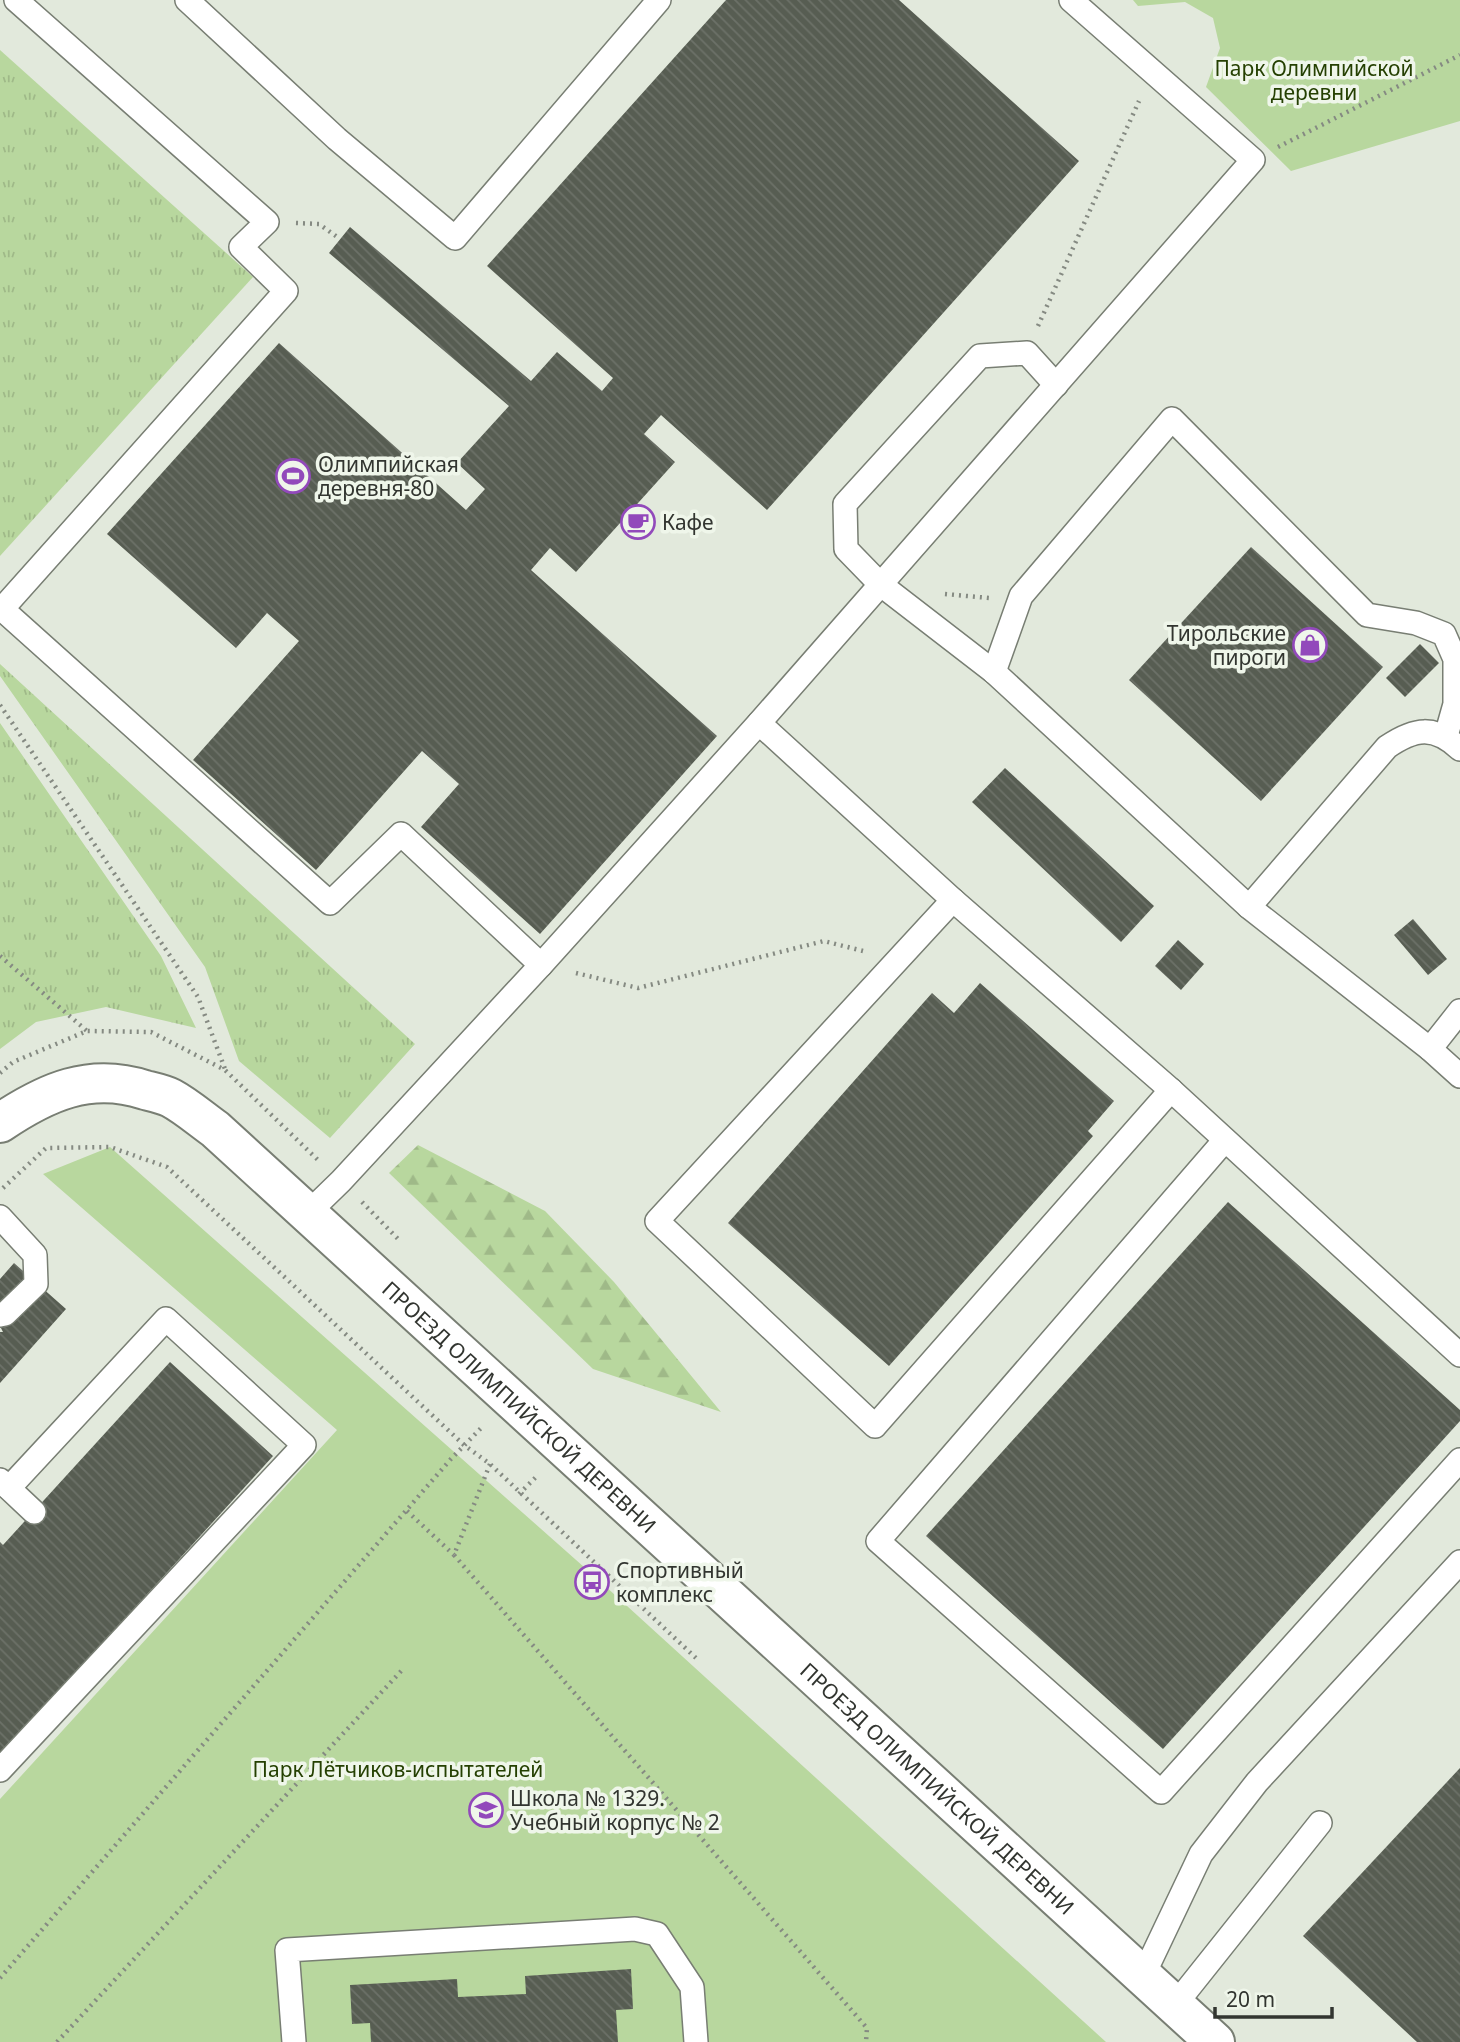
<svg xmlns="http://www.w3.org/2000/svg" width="1460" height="2042" font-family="'Noto Sans',sans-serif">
  <defs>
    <pattern id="grass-tufts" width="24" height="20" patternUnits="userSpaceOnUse" patternTransform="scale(1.75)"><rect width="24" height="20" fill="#b8d79e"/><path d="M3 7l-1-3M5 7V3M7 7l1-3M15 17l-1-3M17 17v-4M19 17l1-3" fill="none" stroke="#9fb988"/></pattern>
    <pattern id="forest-firs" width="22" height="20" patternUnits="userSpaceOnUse" patternTransform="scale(1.75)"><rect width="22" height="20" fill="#b8d79e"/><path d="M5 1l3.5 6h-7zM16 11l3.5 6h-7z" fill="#9fb988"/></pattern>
    <pattern id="building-back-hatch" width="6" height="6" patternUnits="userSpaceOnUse" patternTransform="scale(1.75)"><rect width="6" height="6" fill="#575d52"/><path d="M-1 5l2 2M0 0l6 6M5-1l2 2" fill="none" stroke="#6c7168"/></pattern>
  </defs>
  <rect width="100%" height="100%" fill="#e2e9dc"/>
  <g fill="url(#grass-tufts)">
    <polygon points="0,50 253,277 0,556"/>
    <polygon points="0,664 415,1044 330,1138 239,1061 205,967 0,676"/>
    <polygon points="0,723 161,956 196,1028 106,1007 36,1022 0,1049"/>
  </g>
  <polygon fill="url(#forest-firs)" points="418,1145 545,1211 614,1282 721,1412 593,1369 389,1173"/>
  <g fill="#b8d79e">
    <polygon points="1133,0 1460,0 1460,121 1291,171 1206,87 1220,48 1213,18 1185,2 1138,6"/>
    <polygon points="110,1147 593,1575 1106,2042 0,2042 0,1799 337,1430 43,1174"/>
  </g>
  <g fill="url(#building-back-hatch)">
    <polygon points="726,0 899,0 1079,161 767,510 661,415 644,434 675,462 576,572 550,548 531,570 717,736 540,934 421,827 459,784 422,751 316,870 193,760 299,641 267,613 236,648 107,534 279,343 466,510 485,489 457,463 509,406 329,253 350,227 531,381 557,352 602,391 613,378 487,266"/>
    <polygon points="1251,547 1383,667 1261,801 1129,680"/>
    <polygon points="1420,644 1439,663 1405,697 1386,678"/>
    <polygon points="1005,768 1154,906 1121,942 972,802"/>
    <polygon points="1413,919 1447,959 1428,975 1394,935"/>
    <polygon points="1178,940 1204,964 1181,990 1155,966"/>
    <polygon points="980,983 1114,1101 1088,1131 1093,1136 889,1366 728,1223 932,993 954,1013"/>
    <polygon points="1228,1202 1460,1410 1460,1421 1163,1749 926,1536"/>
    <polygon points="14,1263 66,1309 0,1383 0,1332 3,1332 0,1326 0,1279"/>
    <polygon points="170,1362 273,1456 0,1756 0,1542 3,1545"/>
    <polygon points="1460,1768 1460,2042 1417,2042 1303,1936"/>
    <polygon points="631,1969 633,2009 616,2010 618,2042 371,2042 370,2023 352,2024 350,1985 457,1979 458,1997 526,1994 525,1976"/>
  </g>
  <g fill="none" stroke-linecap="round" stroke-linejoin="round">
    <g stroke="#787e73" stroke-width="26">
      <g id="lane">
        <polyline points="16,0 267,222 241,247 286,291 2,609 330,903 401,834 541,965 341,1181 306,1215"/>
        <polyline points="187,0 337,139 455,238 659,0"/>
        <polyline points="1056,385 1027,353 980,356 845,504 846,549 880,584 994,672 1249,907 1430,1049"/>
        <polyline points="994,672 1021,596 1172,419 1367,615 1416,623 1444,634 1455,659 1455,704 1446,736"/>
        <polyline points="759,723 953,900 1171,1090 1460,1355"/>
        <polyline points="953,900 657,1221 875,1426 1171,1090"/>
        <path d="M1249,907L1387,747C1415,728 1434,725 1460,749"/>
        <polyline points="541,965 759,723 1253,160 1071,0"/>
        <polyline points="1460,1011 1430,1049 1460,1076"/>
        <polyline points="1225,1140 878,1541 1161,1792 1460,1460"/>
        <polyline points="0,1217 35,1255 36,1284 5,1314 0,1315"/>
        <polyline points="0,1480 34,1512"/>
        <polyline points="0,1770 304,1445 166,1319 9,1488"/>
        <polyline points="1143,1976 1201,1854 1257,1782 1460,1562"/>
        <polyline points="1175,2005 1320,1823"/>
        <polyline points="294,2042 287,1950 635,1929 657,1934 692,1987 696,2042"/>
      </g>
    </g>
    <g stroke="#787e73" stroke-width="42">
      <g id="secondary">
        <path id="s1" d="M0,1123C46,1092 90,1072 145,1090C153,1092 163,1094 171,1098C186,1106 201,1119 215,1129L1215,2042"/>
      </g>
    </g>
    <g stroke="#858a82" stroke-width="4.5" stroke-dasharray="2 5" stroke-linecap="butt">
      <polyline points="1278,147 1460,55"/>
      <polyline points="296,223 319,224 340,239"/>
      <polyline points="1038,326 1139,101"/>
      <polyline points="945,594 989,598"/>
      <polyline points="0,705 198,997 225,1069"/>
      <polyline points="0,956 87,1031"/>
      <polyline points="576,973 638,988 824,941 863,951"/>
      <polyline points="0,1073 13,1062 87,1031 151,1032 225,1070 318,1160"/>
      <polyline points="3,1188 46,1148 110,1147 167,1167 464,1445 490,1464 697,1659"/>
      <polyline points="362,1202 400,1241"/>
      <polyline points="490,1464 454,1555 867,2028 866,2042"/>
      <polyline points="519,1494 537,1476"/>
      <polyline points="407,1511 454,1555"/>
      <polyline points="0,1978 450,1460 484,1425"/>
      <polyline points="57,2042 403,1669"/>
    </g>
    <use href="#lane" stroke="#fff" stroke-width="23"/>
    <use href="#secondary" stroke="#fff" stroke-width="38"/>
  </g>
  <defs>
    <g id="stadium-ring" transform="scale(1.75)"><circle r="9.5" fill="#eff6ea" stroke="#9249bb" stroke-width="1.5"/><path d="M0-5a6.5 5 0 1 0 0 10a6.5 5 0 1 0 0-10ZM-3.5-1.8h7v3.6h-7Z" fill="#9249bb"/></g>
    <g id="cafe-ring" transform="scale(1.75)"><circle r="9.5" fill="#eff6ea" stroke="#9249bb" stroke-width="1.5"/><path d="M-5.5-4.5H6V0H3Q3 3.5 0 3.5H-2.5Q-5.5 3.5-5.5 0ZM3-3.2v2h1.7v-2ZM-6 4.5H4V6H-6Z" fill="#9249bb"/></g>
    <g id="shop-ring" transform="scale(1.75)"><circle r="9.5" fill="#eff6ea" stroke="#9249bb" stroke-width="1.5"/><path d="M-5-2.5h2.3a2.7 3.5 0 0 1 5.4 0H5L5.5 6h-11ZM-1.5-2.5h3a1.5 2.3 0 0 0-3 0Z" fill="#9249bb"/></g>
    <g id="bus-ring" transform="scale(1.75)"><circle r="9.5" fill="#eff6ea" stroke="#9249bb" stroke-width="1.5"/><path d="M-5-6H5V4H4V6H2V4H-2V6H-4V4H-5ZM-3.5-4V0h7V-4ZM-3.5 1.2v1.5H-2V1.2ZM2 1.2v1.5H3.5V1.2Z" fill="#9249bb"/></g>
    <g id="school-ring" transform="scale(1.75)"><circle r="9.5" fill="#eff6ea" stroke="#9249bb" stroke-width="1.5"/><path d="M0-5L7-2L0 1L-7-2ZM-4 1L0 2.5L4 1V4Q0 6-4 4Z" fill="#9249bb"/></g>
  </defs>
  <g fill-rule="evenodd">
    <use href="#stadium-ring" x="293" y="476"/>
    <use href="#cafe-ring" x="638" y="522"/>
    <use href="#shop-ring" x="1310" y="645"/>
    <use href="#bus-ring" x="592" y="1582"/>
    <use href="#school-ring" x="486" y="1810"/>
  </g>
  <g text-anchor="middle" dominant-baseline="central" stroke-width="7" stroke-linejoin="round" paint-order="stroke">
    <g font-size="21" fill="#254002" stroke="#eff6ea">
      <text x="1314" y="68">Парк Олимпийской<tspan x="1314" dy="24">деревни</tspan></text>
      <text x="398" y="1769">Парк Лётчиков-испытателей</text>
    </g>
    <g font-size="21" fill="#323530" stroke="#eff6ea" text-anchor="start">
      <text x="318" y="464">Олимпийская<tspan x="318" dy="24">деревня-80</tspan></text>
      <text x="662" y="522">Кафе</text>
      <text x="1286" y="633" text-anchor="end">Тирольские<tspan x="1286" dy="24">пироги</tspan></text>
      <text x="616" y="1570">Спортивный<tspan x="616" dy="24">комплекс</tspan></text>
      <text x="510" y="1798">Школа № 1329.<tspan x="510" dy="24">Учебный корпус № 2</tspan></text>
    </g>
    <g font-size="21" fill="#323530" stroke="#eff6ea">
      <text stroke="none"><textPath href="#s1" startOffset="648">ПРОЕЗД ОЛИМПИЙСКОЙ ДЕРЕВНИ</textPath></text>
      <text stroke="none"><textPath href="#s1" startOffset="1214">ПРОЕЗД ОЛИМПИЙСКОЙ ДЕРЕВНИ</textPath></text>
    </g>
  </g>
  <path d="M1215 2007v10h117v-10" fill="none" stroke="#323530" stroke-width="3.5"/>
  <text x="1226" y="2007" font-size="21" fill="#323530" stroke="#eff6ea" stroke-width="5" paint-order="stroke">20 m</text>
</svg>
